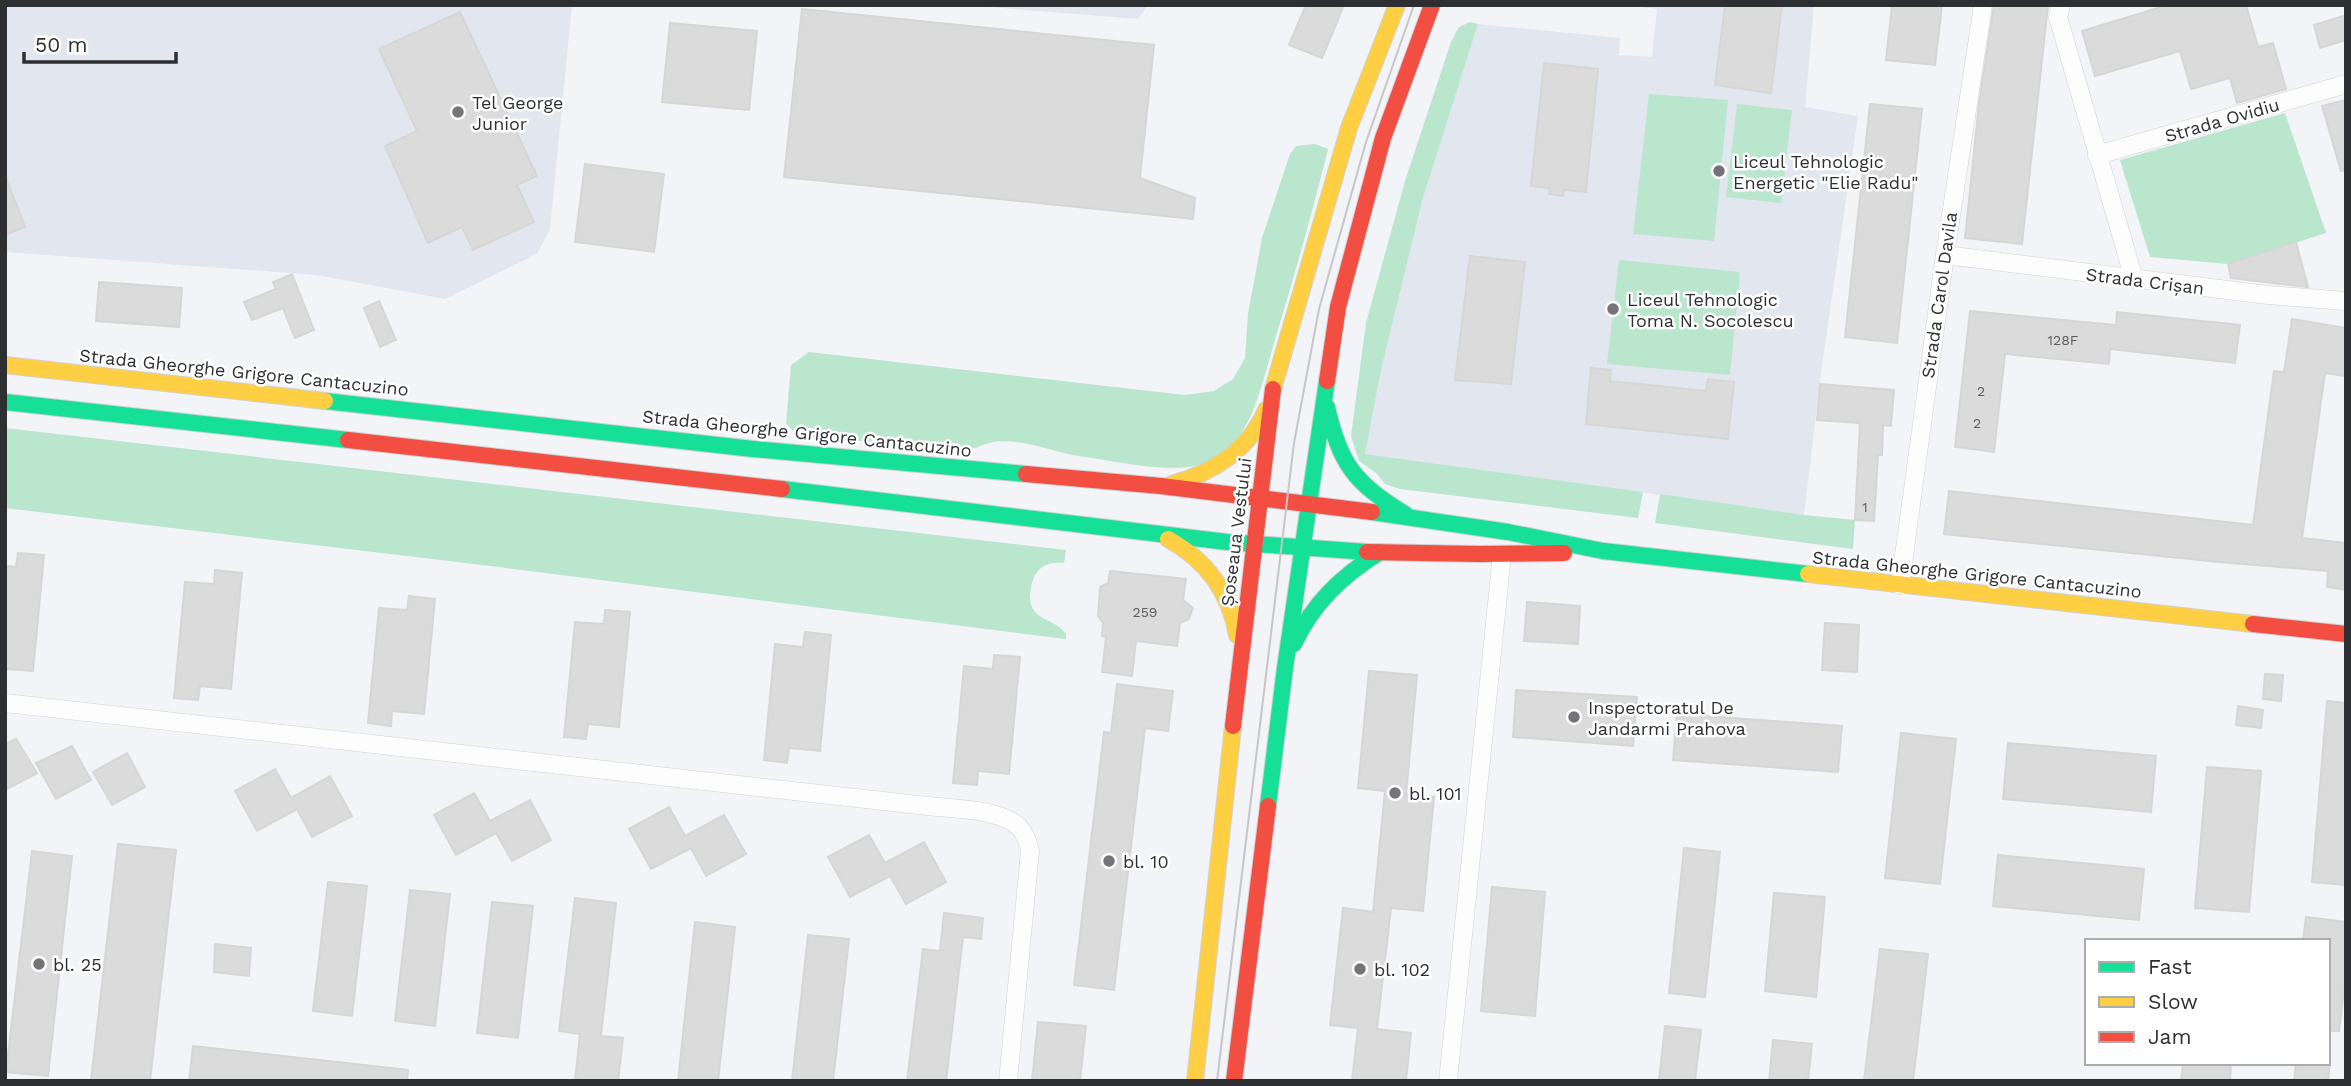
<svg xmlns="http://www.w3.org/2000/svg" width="2351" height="1086" font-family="'Work Sans',sans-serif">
  <rect width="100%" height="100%" fill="#f2f4f7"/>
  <g fill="#e2e6ee">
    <polygon points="5,5 572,5 550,229 537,254 445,299 317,275 5,252"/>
    <polygon points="965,5 1148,5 1138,19"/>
    <polygon points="1624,5 1814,5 1805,107 1858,116 1821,373 1804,515 1365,454 1381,370 1423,198 1478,24 1620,38 1619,55 1652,57 1657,9"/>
  </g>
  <g fill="#b9e6cd">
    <polygon points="1470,22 1478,24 1423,198 1381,370 1365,454 1643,492 1638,518 1400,489 1385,484 1376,473 1359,461 1351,436 1366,323 1405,181 1451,42 1459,27"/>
    <polygon points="1649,94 1728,100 1714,241 1633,234"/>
    <polygon points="1737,104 1792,110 1781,203 1726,197"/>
    <polygon points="2285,113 2326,233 2228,264 2150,257 2120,160"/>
    <path d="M1315,144L1328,149L1325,161C1310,220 1294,278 1276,336C1269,360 1263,385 1254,408C1247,425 1234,449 1217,459C1182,478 1117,461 1079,456C1046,451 1008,431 976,448L799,437L786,423L791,365L809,352L1185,395L1214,391L1233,379L1245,358L1248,314L1262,238L1290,154L1296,146Z"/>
    <polygon points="1619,260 1740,272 1730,375 1607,364"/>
    <path d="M5,428L1066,550L1064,563C1051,562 1042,564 1035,575C1032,581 1030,590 1030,597C1030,621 1055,618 1066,634V639L499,567L5,508Z"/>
    <polygon points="1660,494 1804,515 1855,520 1853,549 1655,523"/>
  </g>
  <g fill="#dbdbdb" stroke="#d5d6d6" stroke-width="2">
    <polygon points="1306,5 1344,5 1322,58 1289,45"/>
    <polygon points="1725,5 1782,5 1771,93 1715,85"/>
    <polygon points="1892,5 1942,5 1935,65 1886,60"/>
    <polygon points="1994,5 2048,5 2022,244 1965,238 1979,104"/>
    <polygon points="2168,5 2246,5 2258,47 2273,43 2286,89 2237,103 2230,78 2191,89 2180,51 2095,76 2082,31"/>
    <polygon points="802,9 1154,45 1140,178 1195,198 1193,219 784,177"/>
    <polygon points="460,12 537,176 517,185 534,222 473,250 462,227 428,243 385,146 417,131 379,49"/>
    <polygon points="2346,15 2346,40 2320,48 2314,25"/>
    <polygon points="670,23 757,31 749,110 662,102"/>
    <polygon points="1544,63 1598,69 1586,192 1564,190 1563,196 1550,194 1549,188 1531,186"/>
    <polygon points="2346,100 2346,170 2341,171 2322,106"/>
    <polygon points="1870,104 1922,109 1897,343 1845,337"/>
    <polygon points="585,164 664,174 654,252 575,242"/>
    <polygon points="7,180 25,227 5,235 5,181"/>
    <polygon points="2296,242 2308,287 2231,278 2228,264"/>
    <polygon points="1470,256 1525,262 1511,384 1455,380"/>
    <polygon points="292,274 314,330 295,338 283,308 252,320 244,302 276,289 273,282"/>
    <polygon points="99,282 182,288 179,327 96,321"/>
    <polygon points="379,301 396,340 380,347 364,308"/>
    <polygon points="1970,311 2116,325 2117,312 2240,325 2235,363 2110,349 2109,364 2005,354 1994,452 1955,447"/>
    <polygon points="2292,319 2346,328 2346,376 2325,373 2302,538 2346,543 2346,590 2327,587 2328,571 2219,562 1944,534 1949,491 2253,525 2274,371 2284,372"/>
    <polygon points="1591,368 1611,370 1610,381 1706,391 1708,379 1734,382 1728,439 1586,424"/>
    <polygon points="1820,384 1894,390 1891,426 1883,425 1882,455 1878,455 1874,521 1855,520 1860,423 1817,420"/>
    <polygon points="18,553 44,555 33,671 5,669 5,566 16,567"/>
    <polygon points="215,570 242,573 231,689 200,686 198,700 174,698 185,582 214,584"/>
    <polygon points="1110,571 1186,579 1183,600 1193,608 1189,619 1180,623 1177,646 1136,641 1132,676 1102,672 1106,637 1102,636 1103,623 1098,616 1100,587 1108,583"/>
    <polygon points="409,596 435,599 424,714 392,711 391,726 368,723 379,608 407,610"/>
    <polygon points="1527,602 1580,606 1578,644 1524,641"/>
    <polygon points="605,610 630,612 619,727 588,724 586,739 564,737 575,622 604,624"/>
    <polygon points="1825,623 1859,625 1857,672 1822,670"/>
    <polygon points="805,632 831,635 820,751 789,748 787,763 764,760 775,644 803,647"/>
    <polygon points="994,655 1020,657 1009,774 978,771 977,785 953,783 964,666 993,669"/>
    <polygon points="1369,671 1417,675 1406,795 1434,797 1423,911 1391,908 1377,1029 1411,1033 1406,1081 1352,1081 1358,1028 1330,1025 1343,908 1373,912 1385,791 1358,788"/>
    <polygon points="2265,674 2283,675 2281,701 2263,699"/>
    <polygon points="1117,684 1173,691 1168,731 1145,728 1114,990 1074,985 1104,732 1111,733"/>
    <polygon points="1516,690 1637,697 1633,746 1513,737"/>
    <polygon points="2327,701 2346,703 2346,885 2312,882"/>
    <polygon points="2238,706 2263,710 2261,728 2236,725"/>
    <polygon points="1677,714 1842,726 1838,772 1673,760"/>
    <polygon points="1901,733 1956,739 1940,884 1885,878"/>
    <polygon points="16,739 37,773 5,790 5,744"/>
    <polygon points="2008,743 2156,756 2151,812 2003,799"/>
    <polygon points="72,746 91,780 56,799 36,763"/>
    <polygon points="127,753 145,787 112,805 93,772"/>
    <polygon points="2207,767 2261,771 2249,912 2195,908"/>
    <polygon points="275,769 291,798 330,776 352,816 312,837 297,809 257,831 235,791"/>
    <polygon points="474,793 490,821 530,800 551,840 512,861 496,833 456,855 434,815"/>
    <polygon points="669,807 685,836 724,815 746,854 706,876 691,848 651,869 629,829"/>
    <polygon points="869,835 885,863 924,842 946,882 906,904 890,876 850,897 828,857"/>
    <polygon points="118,844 176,850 150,1081 91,1081"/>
    <polygon points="1684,848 1720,852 1705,997 1669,993"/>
    <polygon points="32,851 72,856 48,1076 6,1072"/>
    <polygon points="1998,855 2144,869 2139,920 1993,906"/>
    <polygon points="328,882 367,886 352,1016 313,1011"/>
    <polygon points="1492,887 1545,892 1535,1016 1481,1011"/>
    <polygon points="410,890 450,894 435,1026 395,1021"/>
    <polygon points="1774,893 1825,897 1816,997 1765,991"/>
    <polygon points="575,898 616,903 601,1036 623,1038 618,1081 575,1081 580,1034 559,1031"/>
    <polygon points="492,902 533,906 518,1038 477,1033"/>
    <polygon points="944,913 983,918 981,939 963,937 946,1081 907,1081 923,949 940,951"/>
    <polygon points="2306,917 2346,922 2346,972 2339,1031 2328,1031 2328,941 2303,941"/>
    <polygon points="695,922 735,927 718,1081 678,1081"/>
    <polygon points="808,935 849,939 833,1081 792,1081"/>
    <polygon points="215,944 251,948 249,976 214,972"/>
    <polygon points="1880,949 1928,954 1913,1081 1864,1081"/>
    <polygon points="1038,1022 1086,1026 1080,1081 1032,1081"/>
    <polygon points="1665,1026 1701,1030 1695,1081 1659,1081"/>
    <polygon points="1773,1040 1812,1044 1808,1081 1769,1081"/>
    <polygon points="193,1046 408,1070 407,1081 189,1081"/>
    <polygon points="2183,1063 2231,1063 2230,1081 2181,1081"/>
    <polygon points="2296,1063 2330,1063 2328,1081 2294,1081"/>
  </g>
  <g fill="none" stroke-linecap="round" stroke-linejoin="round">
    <g stroke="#cfd1d3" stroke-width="19">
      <g id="street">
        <polyline points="2061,5 2058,17 2134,279"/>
        <polyline points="2097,155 2346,84"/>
        <polyline points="1945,255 2268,295 2346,301"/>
        <polyline points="1900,585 1945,255 1983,5"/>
        <path d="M5,703L928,806C953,809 1001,809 1019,827C1025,833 1028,842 1030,851L1008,1081"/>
        <polyline points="1448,1081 1502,555"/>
      </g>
    </g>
    <g stroke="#cfd1d3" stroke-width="18">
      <g id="fast">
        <polyline points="325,401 753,449 1026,474"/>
        <polyline points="5,402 348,440"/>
        <path d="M1327,407C1340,465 1355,483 1405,514"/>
        <polyline points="782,489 1227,542 1367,552"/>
        <polyline points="1372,512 1508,532 1603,551 1808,574"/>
        <path d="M1294,644C1313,603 1342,576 1380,552"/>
        <polyline points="1268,806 1285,668 1327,381"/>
      </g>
    </g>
    <g stroke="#cfd1d3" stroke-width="18">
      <g id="slow">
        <polyline points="5,365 325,401"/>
        <polyline points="1273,389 1349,128 1397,5"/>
        <path d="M1172,484C1214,472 1248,451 1266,410"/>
        <path d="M1168,539C1207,561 1229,591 1237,635"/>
        <polyline points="1808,574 2253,624"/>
        <polyline points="1195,1081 1233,726"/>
      </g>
    </g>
    <g stroke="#cfd1d3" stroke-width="18">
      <g id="jam">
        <polyline points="1327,381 1338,307 1383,138 1432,5"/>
        <polyline points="348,440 782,489"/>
        <polyline points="1026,474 1161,486 1372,512"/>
        <polyline points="1367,552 1480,554 1564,553"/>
        <polyline points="2253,624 2346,634"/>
        <polyline points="1233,726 1273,389"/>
        <polyline points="1234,1081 1268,806"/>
      </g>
    </g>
    <use href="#street" stroke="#fdfdfe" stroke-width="18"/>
    <use href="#fast" stroke="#16e098" stroke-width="16"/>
    <use href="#slow" stroke="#ffcf43" stroke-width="16"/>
    <use href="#jam" stroke="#f24e42" stroke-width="16"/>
    <polyline stroke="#c6c6c7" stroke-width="2" points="1217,1081 1294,443 1319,309 1366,142 1414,5"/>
  </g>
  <g fill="#737477" stroke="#fff" stroke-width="2.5">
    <circle cx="458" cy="112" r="7"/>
    <circle cx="1719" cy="171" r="7"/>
    <circle cx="1613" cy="309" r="7"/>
    <circle cx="1574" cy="717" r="7"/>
    <circle cx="1395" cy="793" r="7"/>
    <circle cx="1109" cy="861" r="7"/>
    <circle cx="39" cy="964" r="7"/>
    <circle cx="1360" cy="969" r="7"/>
  </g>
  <g text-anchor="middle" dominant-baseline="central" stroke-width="5" stroke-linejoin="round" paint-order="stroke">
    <g font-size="14" fill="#5c5d5f">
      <text x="2063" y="340">128F</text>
      <text x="1981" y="391">2</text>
      <text x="1977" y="423">2</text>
      <text x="1865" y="507">1</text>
      <text x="1145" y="612">259</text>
    </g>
    <g font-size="18" fill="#2e2f32" stroke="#fff" text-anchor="start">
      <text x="472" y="102">Tel George<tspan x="472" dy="21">Junior</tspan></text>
      <text x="1733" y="161">Liceul Tehnologic<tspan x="1733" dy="21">Energetic "Elie Radu"</tspan></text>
      <text x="1627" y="299">Liceul Tehnologic<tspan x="1627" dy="21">Toma N. Socolescu</tspan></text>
      <text x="1588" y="707">Inspectoratul De<tspan x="1588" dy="21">Jandarmi Prahova</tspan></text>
      <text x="1409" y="793">bl. 101</text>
      <text x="1123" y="861">bl. 10</text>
      <text x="53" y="964">bl. 25</text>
      <text x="1374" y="969">bl. 102</text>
    </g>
    <g font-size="18" fill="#2e2f32" stroke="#fff">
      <text transform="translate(2222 120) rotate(-16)">Strada Ovidiu</text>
      <text transform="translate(2145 281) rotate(7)">Strada Crișan</text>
      <text transform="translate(1939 295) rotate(-82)">Strada Carol Davila</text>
      <text transform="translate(244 372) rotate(6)">Strada Gheorghe Grigore Cantacuzino</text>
      <text transform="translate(807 433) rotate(6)">Strada Gheorghe Grigore Cantacuzino</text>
      <text transform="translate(1236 532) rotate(-83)">Șoseaua Vestului</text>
      <text transform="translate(1977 574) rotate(6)">Strada Gheorghe Grigore Cantacuzino</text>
    </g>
  </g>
  <rect width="2351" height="1086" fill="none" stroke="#2e2f32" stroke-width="14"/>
  <rect x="2085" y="939" width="245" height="126" fill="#ffffff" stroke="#abacad" stroke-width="2"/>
  <rect x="2099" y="962" width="35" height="10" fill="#16e098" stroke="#abacad" stroke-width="2"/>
  <text x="2148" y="974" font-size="21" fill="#2e2f32">Fast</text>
  <rect x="2099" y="997" width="35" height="10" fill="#ffcf43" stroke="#abacad" stroke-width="2"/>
  <text x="2148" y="1009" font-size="21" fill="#2e2f32">Slow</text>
  <rect x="2099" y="1032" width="35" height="10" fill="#f24e42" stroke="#abacad" stroke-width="2"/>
  <text x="2148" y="1044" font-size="21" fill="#2e2f32">Jam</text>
  <path d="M24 52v10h152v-10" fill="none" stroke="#2e2f32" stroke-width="3.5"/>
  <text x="35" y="52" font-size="21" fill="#2e2f32" stroke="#ffffff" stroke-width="5" paint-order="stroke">50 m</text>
</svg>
